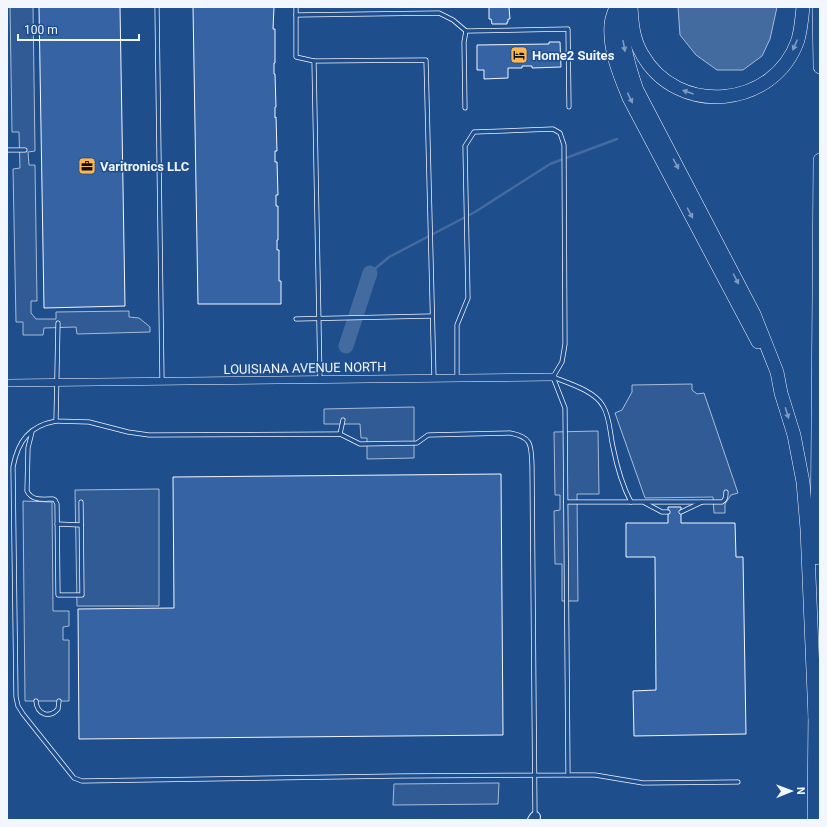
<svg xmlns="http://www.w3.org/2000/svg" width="827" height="827" font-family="Roboto,sans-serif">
  <rect width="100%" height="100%" fill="#1f4e8c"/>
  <g fill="#305b95" stroke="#a8bbd7">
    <polygon points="10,7 33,7 35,151 28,152 29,165 35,165 37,301 31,301 31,313 36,319 56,319 56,312 129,311 129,317 139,318 150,327 150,332 77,334 76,327 44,328 43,335 23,335 23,322 16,322 13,169 20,168 19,132 12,132"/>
    <polygon points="692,384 692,390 697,394 704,393 738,493 731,495 725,504 725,513 714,513 713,497 645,498 615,413 622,410 632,392 632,385"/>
    <polygon points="414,407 414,458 367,459 367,438 361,438 360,424 324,424 324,409"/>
    <polygon points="598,431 599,494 577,494 578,601 562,601 562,564 555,564 554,511 560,510 560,495 555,495 554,432"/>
    <polygon points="159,489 159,606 77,606 75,490"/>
    <polygon points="23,501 52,502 53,611 69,611 69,626 63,627 63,640 69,640 69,701 25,701"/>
    <polygon points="499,783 498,804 393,805 394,784"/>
  </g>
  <polygon fill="#446ba0" stroke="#a8bbd7" points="678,7 777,7 770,39 762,56 743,70 717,70 696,55 680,35"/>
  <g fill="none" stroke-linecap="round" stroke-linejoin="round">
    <polyline stroke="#446ba0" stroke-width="2.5" points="370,273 389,257 475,212 550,164 617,139"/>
    <polyline stroke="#446ba0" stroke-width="15" points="346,346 370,273"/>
  </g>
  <g fill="#3563a3" stroke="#f2f6ff">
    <polygon points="39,7 120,7 125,306 44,308"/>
    <polygon points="193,7 274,7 273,29 275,29 275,63 274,63 274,74 275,74 276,107 275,107 275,118 276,117 277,151 275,151 275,162 277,162 278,195 276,195 276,206 278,206 278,240 277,240 277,250 279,250 279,281 281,281 281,304 198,304"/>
    <polygon points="488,7 511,7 509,8 510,19 508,19 508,22 507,22 507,24 492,24 491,19 489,19 489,8"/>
    <polygon points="549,42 560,42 561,67 532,68 532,66 522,66 522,68 508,68 508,78 484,79 484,70 477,70 477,45 549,44"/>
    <polygon points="501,474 503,735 79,739 78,609 174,608 173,477"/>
    <polygon points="668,507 681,507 681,523 735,523 736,557 743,557 746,734 634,736 633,691 656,690 655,557 626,557 626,523 668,523"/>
  </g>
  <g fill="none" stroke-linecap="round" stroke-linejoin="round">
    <g stroke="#f2f6ff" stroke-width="5">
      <g id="lane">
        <polyline points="157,7 162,381"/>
        <polyline points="296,7 296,15 439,13 453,20 466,31 568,29 569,107"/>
        <polyline points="296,15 296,57 314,61 320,379"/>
        <polyline points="314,61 426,60 434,378"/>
        <polyline points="465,108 464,42 466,31"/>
        <polyline points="7,150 25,150"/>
        <polyline points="296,319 432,316"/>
        <path d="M58,323L56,421L89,422L128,432L149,435L340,434L360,444L417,443L428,435L510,433C533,437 531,446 532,466L535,817"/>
        <path d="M553,377C568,383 595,391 603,406C610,417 610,434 613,447C617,467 622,485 631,502H566"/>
        <polyline points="457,378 457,325 468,298 465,146 474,132 553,129 560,133 564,145 565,344 562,362 553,377"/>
        <path d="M56,421C29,426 18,441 13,467L16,697L18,706L23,714L74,778L82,781L398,776L568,775L565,408L553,377"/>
        <path d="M32,432L28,448L27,491C32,501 42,499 53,499L55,500L57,504L58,595H82L81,502"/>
        <polyline points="340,434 343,420"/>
        <path d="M631,502H722C726,500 726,496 726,492"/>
        <polyline points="645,503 662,512 668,512"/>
        <polyline points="681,512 702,502"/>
        <polyline points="57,524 81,525"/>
        <path d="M36,701C37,714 49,719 58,709L59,701"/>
        <polyline points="568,775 595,775 643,783 738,782"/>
      </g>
    </g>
    <g stroke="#f2f6ff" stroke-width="8">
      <polyline id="street" points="7,383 553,377"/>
    </g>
    <g stroke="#f2f6ff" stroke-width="12">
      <polyline id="secondary" points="533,820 535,817"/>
    </g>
    <g stroke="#f2f6ff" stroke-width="14">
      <g id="highway">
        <path d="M616,7C614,13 611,19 611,25C609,50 620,76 629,98L758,342"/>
        <path d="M620,7C621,36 627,62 637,90L754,314L777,372L781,393L794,435L803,482L807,529L815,718"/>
        <path d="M631,7C632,23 633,39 642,54C677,117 774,109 798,40C801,29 802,18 803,7"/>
        <polyline points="819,7 820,67"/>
        <polyline points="817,558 820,160"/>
        <polyline points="814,820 815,710"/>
      </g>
    </g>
    <use href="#lane" stroke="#1f4e8c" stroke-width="3.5"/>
    <use href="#street" stroke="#1f4e8c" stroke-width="7"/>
    <use href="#secondary" stroke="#1f4e8c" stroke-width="10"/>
    <use href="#highway" stroke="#1f4e8c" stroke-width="13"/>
  </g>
  <defs><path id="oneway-solid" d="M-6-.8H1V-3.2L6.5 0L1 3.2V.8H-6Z"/></defs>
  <g fill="#7e9ac0">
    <use href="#oneway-solid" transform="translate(795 45) rotate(114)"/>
    <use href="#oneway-solid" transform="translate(624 46) rotate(80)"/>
    <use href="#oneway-solid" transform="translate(688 92) rotate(-161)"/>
    <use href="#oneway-solid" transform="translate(630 98) rotate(64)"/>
    <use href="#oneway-solid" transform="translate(676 164) rotate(62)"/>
    <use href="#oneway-solid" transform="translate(690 213) rotate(62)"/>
    <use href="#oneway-solid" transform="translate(736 279) rotate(62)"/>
    <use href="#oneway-solid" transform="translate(787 413) rotate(73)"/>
  </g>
  <defs>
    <g id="hotel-square" transform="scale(0.9)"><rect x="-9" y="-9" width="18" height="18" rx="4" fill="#ffb74d" stroke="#1f4e8c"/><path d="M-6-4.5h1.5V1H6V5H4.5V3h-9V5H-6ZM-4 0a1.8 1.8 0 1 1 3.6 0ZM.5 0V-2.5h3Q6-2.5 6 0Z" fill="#111"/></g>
    <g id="office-square" transform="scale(0.9)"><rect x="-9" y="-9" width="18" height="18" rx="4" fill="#ffb74d" stroke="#1f4e8c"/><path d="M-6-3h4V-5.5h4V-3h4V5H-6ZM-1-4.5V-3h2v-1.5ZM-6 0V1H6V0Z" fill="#111"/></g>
  </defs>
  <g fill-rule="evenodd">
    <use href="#hotel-square" x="519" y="55"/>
    <use href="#office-square" x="87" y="166"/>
  </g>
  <g text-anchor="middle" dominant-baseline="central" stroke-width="3" stroke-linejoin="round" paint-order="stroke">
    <g font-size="13" font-weight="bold" fill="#f2f6ff" stroke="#1f4e8c" text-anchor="start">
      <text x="532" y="55">Home2 Suites</text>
      <text x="100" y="166">Varitronics LLC</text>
    </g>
    <g font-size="13" fill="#f2f6ff" stroke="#1f4e8c">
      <text transform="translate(305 368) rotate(-1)">LOUISIANA AVENUE NORTH</text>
    </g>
  </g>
  <rect width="827" height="827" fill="none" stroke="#f2f6ff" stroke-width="16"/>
  <g transform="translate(791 791) rotate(89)" stroke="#1f4e8c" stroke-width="3" paint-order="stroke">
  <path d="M0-3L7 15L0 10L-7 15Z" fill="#f2f6ff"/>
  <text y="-6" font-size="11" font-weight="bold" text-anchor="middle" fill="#f2f6ff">N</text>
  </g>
  <path d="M18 34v6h121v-6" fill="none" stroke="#f2f6ff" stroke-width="2"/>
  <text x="24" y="34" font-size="12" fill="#f2f6ff" stroke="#1f4e8c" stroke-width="3" paint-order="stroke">100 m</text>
</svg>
